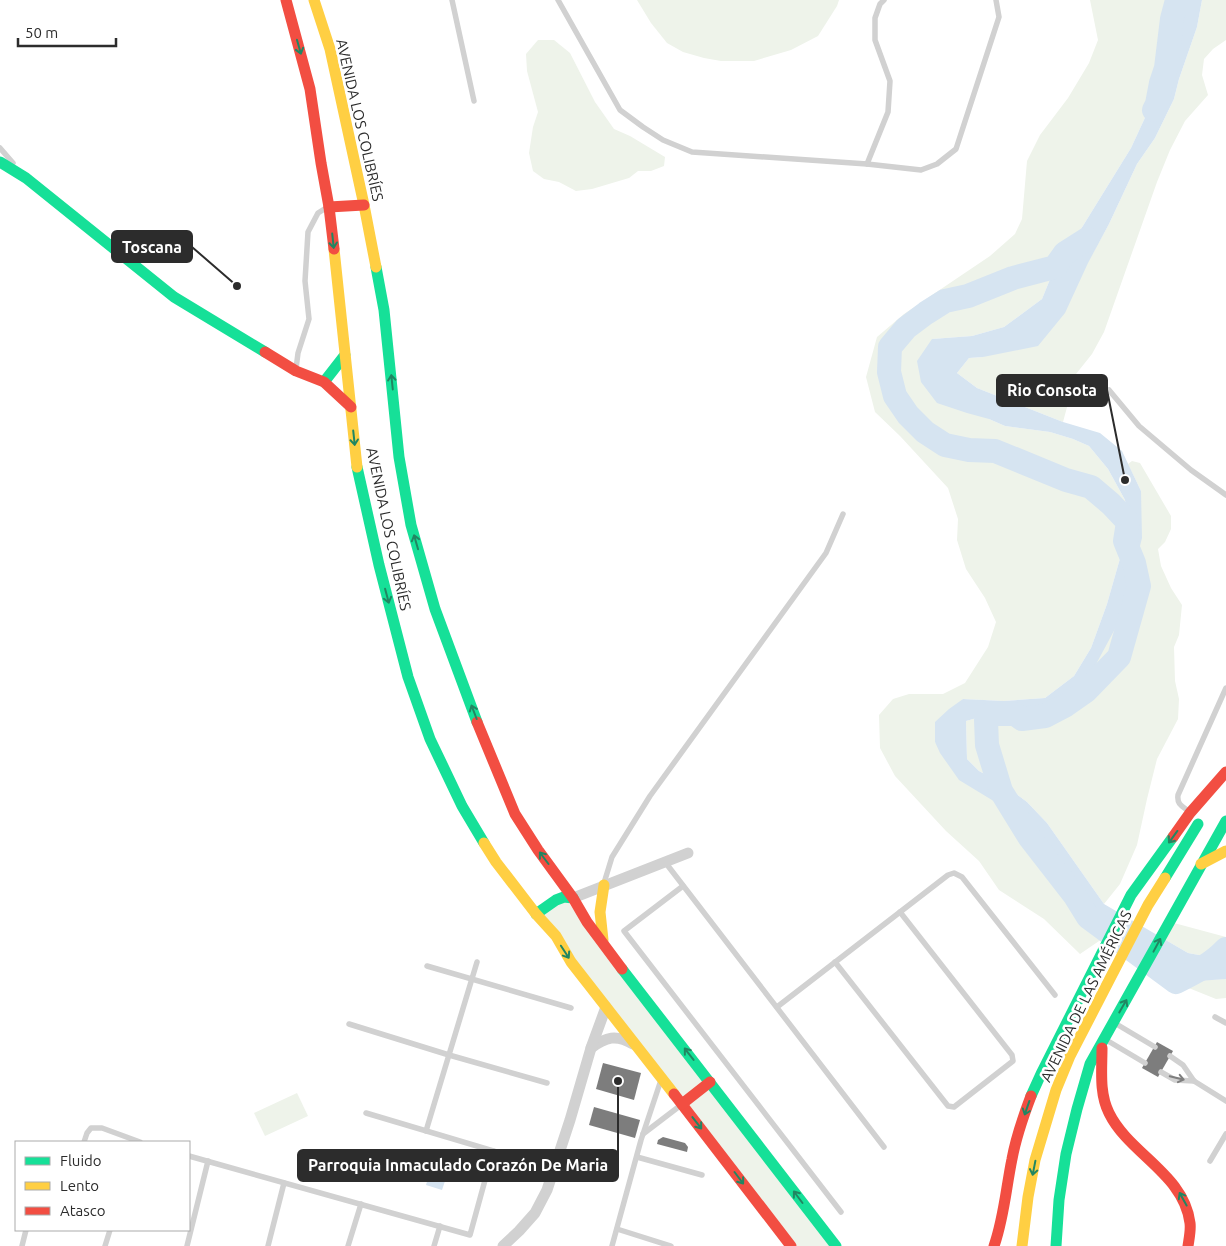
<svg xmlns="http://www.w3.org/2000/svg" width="1226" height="1246" font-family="Ubuntu,sans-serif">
  <rect width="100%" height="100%" fill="#fff"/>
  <g fill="#eef3ea">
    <polygon points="637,0 839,0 837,6 818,36 791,50 754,61 721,61 704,58 683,52 667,43 651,23"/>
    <polygon points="1090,0 1167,0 1166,11 1166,68 1161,83 1131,148 1081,229 1055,267 1042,299 1004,327 972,336 932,339 989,419 1005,426 1050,432 1073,439 1089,446 1108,469 1125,500 1128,522 1125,541 1107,604 1091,648 1074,676 1045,698 1004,701 963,699 935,742 1030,827 1058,862 1077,885 1104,926 1102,939 1080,954 1044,919 999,890 979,861 946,831 895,776 880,748 879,715 893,699 909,694 943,694 965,683 988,647 996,622 985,598 966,569 957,540 958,519 948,488 900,436 875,412 866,377 877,337 904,314 990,256 1015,234 1022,219 1027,161 1040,135 1068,98 1089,63 1098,40"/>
    <polygon points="1202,0 1226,0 1226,40 1213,49 1204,59 1202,75 1208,95 1185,121 1170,150 1157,182 1104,332 1092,354 1076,374 1063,422 977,388 957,373 969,358 983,357 1088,262 1109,224 1137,164 1155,138 1174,99 1179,79 1197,27"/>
    <polygon points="538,40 554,40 570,53 595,102 614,129 630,136 665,157 664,166 651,171 638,171 629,178 592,189 576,191 559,182 544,179 533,171 529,153 533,127 538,112 527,71 526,54"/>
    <polygon points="1132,461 1140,463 1171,516 1171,529 1165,542 1158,549 1161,566 1171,588 1182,605 1179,635 1174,647 1175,681 1179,699 1178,719 1157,759 1147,799 1137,845 1120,884 1104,904 1047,823 1027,802 1003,784 979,771 967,759 966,721 991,714 1022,719 1087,681 1141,491 1128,464"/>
    <polygon points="564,897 836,1246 791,1246 536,914"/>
    <polygon points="1174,923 1226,937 1226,960 1188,953 1164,939"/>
    <polygon points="1151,957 1172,969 1198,980 1226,979 1226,998 1216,999 1144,970"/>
    <polygon points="297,1093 308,1116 265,1136 254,1113"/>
  </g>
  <g fill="#d6e4f1">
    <polygon points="1167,0 1202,0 1197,27 1179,79 1174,99 1155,138 1137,164 1109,224 1088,263 1065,313 1038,346 983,357 969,358 957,373 977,388 1063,422 1100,433 1122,451 1141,491 1142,538 1123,614 1087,681 1066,705 1045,716 1022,719 991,714 966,721 967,759 979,771 1003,784 1027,802 1047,823 1104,904 1188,953 1226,960 1226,979 1198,981 1172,969 1108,930 1077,885 1058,862 1030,827 1015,814 959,780 940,753 935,742 935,722 949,709 963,699 1004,701 1045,698 1074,676 1091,648 1107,604 1125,541 1128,522 1125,500 1108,469 1089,446 1073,439 1050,432 1005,426 989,419 967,413 937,403 921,382 917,361 932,339 972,336 1004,327 1042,299 1055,267 1081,229 1131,148 1161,83 1166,68 1166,11"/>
    <polygon points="434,1158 451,1163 442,1190 426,1185"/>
  </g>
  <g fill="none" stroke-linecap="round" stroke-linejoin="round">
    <g stroke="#d6e4f1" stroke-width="24">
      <polyline points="1154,110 1157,104 1161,83 1166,68 1172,19 1177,0"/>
      <path d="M1087,239L1065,253L1055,267L1013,278L968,296L945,301L926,313L906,328L890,347L889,372L895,396L908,415L925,432L945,445L969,450L995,451L1066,480L1091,487L1111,504L1128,522L1125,541L1134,563L1139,586L1119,657L1086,691L1066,705L1045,716L1022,719L1015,714H991L986,720L987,745L1001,791L1030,838L1075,896L1088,917L1176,982C1194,973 1212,964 1226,949"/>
    </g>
  </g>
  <g fill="#7d7d7d">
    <polygon points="1157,1042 1173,1051 1158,1077 1142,1068"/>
    <polygon points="603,1063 641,1073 634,1100 596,1089"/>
    <polygon points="594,1107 640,1120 635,1138 589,1125"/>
    <polygon points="663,1137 685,1143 688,1147 687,1152 657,1144 658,1140"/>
  </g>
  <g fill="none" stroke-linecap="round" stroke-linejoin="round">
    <g stroke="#d1d1d1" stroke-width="5.5">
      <polyline points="452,0 474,101"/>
      <polyline points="558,0 620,110 643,127 663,140 692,152 867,164 921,170 937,164 956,149 999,17 996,0"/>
      <polyline points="0,148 13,163"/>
      <polyline points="867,164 888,112 890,81 875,40 875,18 880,4 884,0"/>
      <polyline points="296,369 298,353 309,319 305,281 308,232 318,213 326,208"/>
      <polyline points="1109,390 1139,426 1191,470 1226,495"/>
      <path d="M1187,810C1180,805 1177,803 1178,795L1226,688"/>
      <polyline points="665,862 884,1147"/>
      <polyline points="604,883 612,857 650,796 826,553 843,514"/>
      <polyline points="683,886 624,931 841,1212"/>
      <polyline points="835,962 948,1106 954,1107 1013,1061 1012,1055 900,912"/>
      <polyline points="427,966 571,1008"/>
      <polyline points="777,1007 948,875 954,873 962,877 1055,995"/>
      <polyline points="1215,1017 1226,1023"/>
      <polyline points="349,1024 449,1055 547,1083"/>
      <polyline points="1118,1025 1155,1047"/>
      <polyline points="1108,1041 1145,1063"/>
      <polyline points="1170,1056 1183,1065 1194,1081 1226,1101"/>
      <polyline points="1161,1072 1175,1080 1194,1081"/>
      <polyline points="366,1113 554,1169"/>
      <polyline points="426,1131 477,962"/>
      <polyline points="643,1134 681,1105"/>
      <polyline points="84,1142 87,1133 91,1128 102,1128 140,1142"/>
      <polyline points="189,1156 470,1235 493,1151"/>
      <polyline points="637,1157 702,1175"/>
      <polyline points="1210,1161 1226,1134"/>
      <polyline points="617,1229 671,1246"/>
      <polyline points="22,1246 26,1230"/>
      <polyline points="105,1246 110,1230"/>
      <polyline points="187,1246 208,1161"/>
      <polyline points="268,1246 284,1183"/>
      <polyline points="348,1246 361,1204"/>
      <polyline points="434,1246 440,1226"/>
      <polyline points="612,1246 641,1140 660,1083"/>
    </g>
    <g stroke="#d1d1d1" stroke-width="11">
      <polyline points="573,898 688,853"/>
      <path d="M591,1048C606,1037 616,1034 633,1044"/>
      <polyline points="503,1246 519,1231 535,1213 547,1190 570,1120 591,1048 606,1007"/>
    </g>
    <g stroke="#16e098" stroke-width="11">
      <polyline points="0,162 26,178 174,297 265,352"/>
      <polyline points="376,267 384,310 399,457 411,525 435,609 477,722"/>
      <polyline points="324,382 345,355"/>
      <polyline points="357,467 379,565 408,677 430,739 462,806 484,843"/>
      <polyline points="1165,878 1198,824"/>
      <polyline points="536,914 556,900 564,897 573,898"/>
      <polyline points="622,969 836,1246"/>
      <polyline points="1031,1096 1041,1074 1131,895 1173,837"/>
      <polyline points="1056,1246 1059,1200 1066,1154 1077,1109 1090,1064 1226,821"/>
    </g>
    <g stroke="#ffcf43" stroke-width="11">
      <polyline points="314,0 330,49 364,205 376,267"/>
      <polyline points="334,249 357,467"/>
      <polyline points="484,843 496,862 536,914 556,936 571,962 674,1094"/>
      <polyline points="1201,864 1226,851"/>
      <polyline points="603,940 600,912 604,885"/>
      <polyline points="1022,1246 1028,1197 1035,1160 1056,1090 1070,1056 1148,905 1165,878"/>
    </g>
    <g stroke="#f24e42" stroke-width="11">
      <polyline points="286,0 310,89 321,163 329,207 334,249"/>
      <polyline points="329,207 364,205"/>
      <polyline points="265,352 296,371 324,382 351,407"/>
      <polyline points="477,722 515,814 538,850 573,898 587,922 622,969"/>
      <polyline points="1173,837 1190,813 1226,772"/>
      <path d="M1102,1048C1102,1070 1099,1093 1109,1113C1129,1154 1184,1174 1190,1223C1191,1230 1189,1239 1188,1246"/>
      <polyline points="674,1094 791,1246"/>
      <polyline points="682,1104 710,1082"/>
      <path d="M994,1246C1004,1218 1006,1188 1012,1159C1016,1137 1023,1117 1031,1096"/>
    </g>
  </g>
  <defs><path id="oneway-shaft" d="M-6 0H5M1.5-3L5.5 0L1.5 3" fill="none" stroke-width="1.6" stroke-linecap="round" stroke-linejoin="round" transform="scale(1.25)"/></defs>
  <g stroke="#218662">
    <use href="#oneway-shaft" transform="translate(299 47) rotate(74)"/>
    <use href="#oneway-shaft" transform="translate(333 241) rotate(84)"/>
    <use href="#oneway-shaft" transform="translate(392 382) rotate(-96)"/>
    <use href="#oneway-shaft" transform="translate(354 438) rotate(84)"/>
    <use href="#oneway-shaft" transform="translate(416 542) rotate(-106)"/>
    <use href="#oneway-shaft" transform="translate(387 596) rotate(75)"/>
    <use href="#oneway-shaft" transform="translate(474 712) rotate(-111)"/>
    <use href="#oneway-shaft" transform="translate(1173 837) rotate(126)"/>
    <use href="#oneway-shaft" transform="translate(544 858) rotate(-127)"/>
    <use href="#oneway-shaft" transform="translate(1157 945) rotate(-62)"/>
    <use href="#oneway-shaft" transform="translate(565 952) rotate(57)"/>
    <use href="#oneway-shaft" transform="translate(1123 1006) rotate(-60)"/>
    <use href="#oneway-shaft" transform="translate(689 1054) rotate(-128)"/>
    <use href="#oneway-shaft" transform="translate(1027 1108) rotate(109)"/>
    <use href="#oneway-shaft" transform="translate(697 1123) rotate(52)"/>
    <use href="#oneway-shaft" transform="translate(1034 1168) rotate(101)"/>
    <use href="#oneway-shaft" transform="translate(739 1178) rotate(53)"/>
    <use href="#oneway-shaft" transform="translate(798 1197) rotate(-127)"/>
    <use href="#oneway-shaft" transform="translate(1183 1199) rotate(-119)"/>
  </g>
  <use stroke="#7e7e7e" href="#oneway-shaft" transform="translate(1177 1078) rotate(14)"/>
  <g text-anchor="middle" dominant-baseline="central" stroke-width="5" stroke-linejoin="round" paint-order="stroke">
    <g font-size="15" fill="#2c2c2c" stroke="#fff">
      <text transform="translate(360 120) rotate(77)">AVENIDA LOS COLIBRÍES</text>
      <text transform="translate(389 529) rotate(78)">AVENIDA LOS COLIBRÍES</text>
      <text transform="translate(1086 996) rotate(-64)">AVENIDA DE LAS AMÉRICAS</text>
    </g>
  </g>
  <path fill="none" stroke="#2c2c2c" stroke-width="2" d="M237 286L192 247M1125 480L1107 390M618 1081L618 1165"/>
  <g fill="#2c2c2c" stroke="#fff" stroke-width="2">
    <circle cx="237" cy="286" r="5"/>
    <circle cx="1125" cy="480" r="5"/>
    <circle cx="618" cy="1081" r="5"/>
  </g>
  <g fill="#2c2c2c" stroke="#2c2c2c" stroke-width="2">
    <rect x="112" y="231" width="80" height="31" rx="5"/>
    <rect x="997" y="375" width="110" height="31" rx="5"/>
    <rect x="298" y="1150" width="320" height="31" rx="5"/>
  </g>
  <g font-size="16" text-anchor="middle" font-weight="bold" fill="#fff">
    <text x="152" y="253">Toscana</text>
    <text x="1052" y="396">Rio Consota</text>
    <text x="458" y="1171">Parroquia Inmaculado Corazón De Maria</text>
  </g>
  <rect x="15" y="1141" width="175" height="90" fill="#ffffff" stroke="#ababab"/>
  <rect x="25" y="1157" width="25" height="8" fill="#16e098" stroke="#ababab"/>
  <text x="60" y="1166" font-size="15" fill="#2c2c2c">Fluido</text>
  <rect x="25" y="1182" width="25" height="8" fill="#ffcf43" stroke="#ababab"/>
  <text x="60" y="1191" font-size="15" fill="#2c2c2c">Lento</text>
  <rect x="25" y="1207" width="25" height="8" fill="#f24e42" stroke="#ababab"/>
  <text x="60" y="1216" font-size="15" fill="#2c2c2c">Atasco</text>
  <path d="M18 38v8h98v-8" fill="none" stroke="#2c2c2c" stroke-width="2.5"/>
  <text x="25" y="38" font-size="15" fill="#2c2c2c" stroke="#ffffff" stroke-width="4" paint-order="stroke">50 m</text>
</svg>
